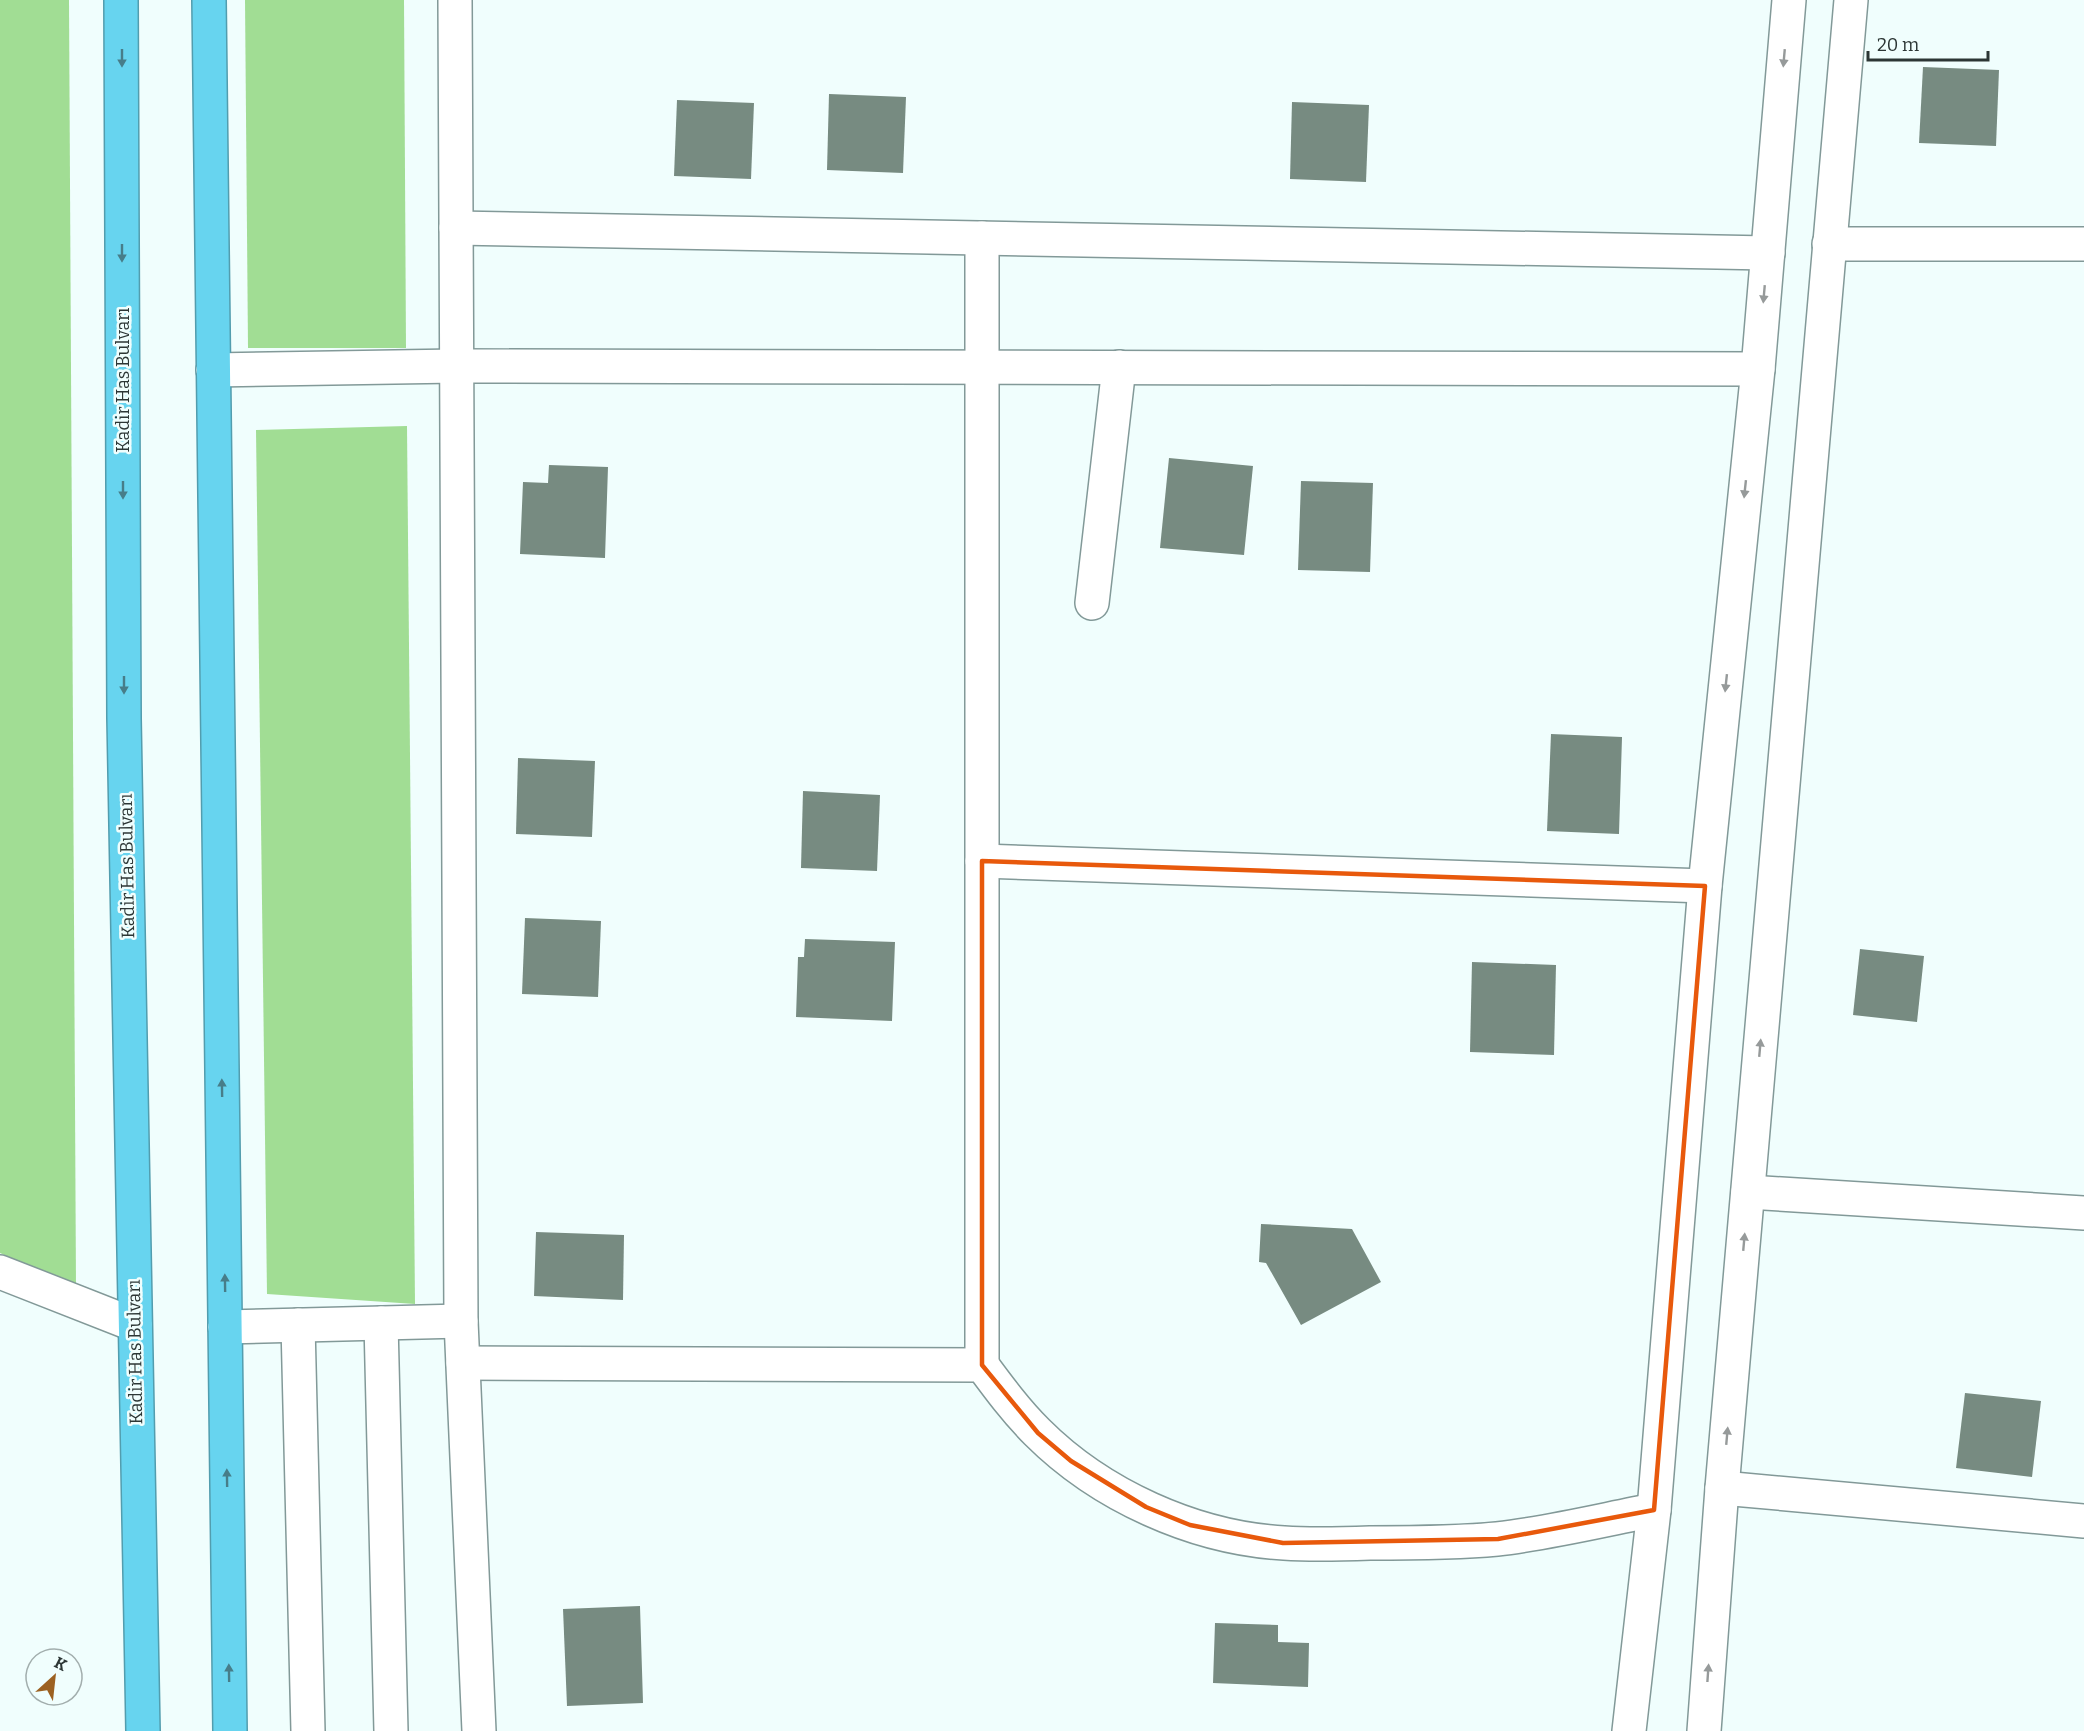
<svg xmlns="http://www.w3.org/2000/svg" width="2084" height="1731" font-family="Bitter,serif">
  <rect width="100%" height="100%" fill="#f0fefd"/>
  <g fill="#a1dd94">
    <polygon points="0,0 69,0 76,1287 0,1253"/>
    <polygon points="245,0 404,0 406,348 248,348"/>
    <polygon points="407,426 415,1304 267,1294 256,430"/>
  </g>
  <g fill="#778b81">
    <polygon points="1923,67 1999,70 1996,146 1919,143"/>
    <polygon points="829,94 906,97 903,173 827,170"/>
    <polygon points="677,100 754,103 751,179 674,176"/>
    <polygon points="1292,102 1369,105 1366,182 1290,179"/>
    <polygon points="1169,458 1253,466 1244,555 1160,548"/>
    <polygon points="549,465 608,467 605,558 520,554 523,482 548,483"/>
    <polygon points="1301,481 1373,483 1370,572 1298,570"/>
    <polygon points="1551,734 1622,737 1619,834 1547,831"/>
    <polygon points="518,758 595,761 592,837 516,834"/>
    <polygon points="803,791 880,795 877,871 801,868"/>
    <polygon points="525,918 601,921 598,997 522,994"/>
    <polygon points="805,939 895,942 892,1021 796,1017 798,957 804,957"/>
    <polygon points="1860,949 1924,956 1917,1022 1853,1015"/>
    <polygon points="1472,962 1556,965 1554,1055 1470,1052"/>
    <polygon points="1261,1224 1352,1229 1381,1282 1301,1325 1266,1263 1259,1262"/>
    <polygon points="536,1232 624,1235 623,1300 534,1296"/>
    <polygon points="1965,1393 2041,1401 2032,1477 1956,1468"/>
    <polygon points="640,1606 643,1703 567,1706 563,1609"/>
    <polygon points="1215,1623 1278,1625 1278,1642 1309,1643 1308,1687 1213,1683"/>
  </g>
  <g fill="none" stroke-linecap="round" stroke-linejoin="round">
    <g stroke="#829998" stroke-width="36">
      <g id="minor">
        <polyline points="455,0 461,1321 479,1731"/>
        <polyline points="456,228 1768,253"/>
        <polyline points="982,238 982,1365"/>
        <polyline points="1829,244 2084,244"/>
        <polyline points="213,370 457,366 1758,369"/>
        <polyline points="1092,603 1119,367"/>
        <polyline points="982,861 1705,886"/>
        <polyline points="1748,1192 2084,1213"/>
        <polyline points="0,1272 135,1325"/>
        <polyline points="381,1323 391,1731"/>
        <polyline points="298,1325 308,1731"/>
        <polyline points="225,1327 461,1321"/>
        <path d="M463,1363L982,1365C999,1388 1016,1411 1037,1432C1100,1495 1194,1538 1284,1543C1313,1545 1342,1544 1370,1543C1413,1543 1455,1543 1497,1539C1550,1533 1602,1520 1654,1510"/>
        <polyline points="1722,1488 2084,1521"/>
        <polyline points="1629,1731 1654,1510 1705,886 1758,369 1789,0"/>
        <polyline points="1704,1731 1722,1488 1851,0"/>
      </g>
    </g>
    <g stroke="#529dae" stroke-width="36">
      <g id="highway">
        <polyline points="121,0 124,718 143,1731"/>
        <polyline points="209,0 230,1731"/>
      </g>
    </g>
    <use href="#minor" stroke="#fff" stroke-width="33"/>
    <use href="#highway" stroke="#67d4ef" stroke-width="33"/>
  </g>
  <defs><path id="oneway-solid" d="M-6-.8H1V-3.2L6.5 0L1 3.2V.8H-6Z" transform="scale(1.5)"/></defs>
  <g fill="#477d89">
    <use href="#oneway-solid" transform="translate(122 58) rotate(90)"/>
    <use href="#oneway-solid" transform="translate(122 253) rotate(90)"/>
    <use href="#oneway-solid" transform="translate(123 490) rotate(90)"/>
    <use href="#oneway-solid" transform="translate(124 685) rotate(90)"/>
    <use href="#oneway-solid" transform="translate(222 1088) rotate(-91)"/>
    <use href="#oneway-solid" transform="translate(225 1283) rotate(-91)"/>
    <use href="#oneway-solid" transform="translate(227 1478) rotate(-91)"/>
    <use href="#oneway-solid" transform="translate(229 1673) rotate(-91)"/>
  </g>
  <g fill="#969a9a">
    <use href="#oneway-solid" transform="translate(1784 58) rotate(95)"/>
    <use href="#oneway-solid" transform="translate(1764 294) rotate(95)"/>
    <use href="#oneway-solid" transform="translate(1745 489) rotate(96)"/>
    <use href="#oneway-solid" transform="translate(1726 683) rotate(96)"/>
    <use href="#oneway-solid" transform="translate(1760 1048) rotate(-85)"/>
    <use href="#oneway-solid" transform="translate(1744 1242) rotate(-85)"/>
    <use href="#oneway-solid" transform="translate(1727 1436) rotate(-85)"/>
    <use href="#oneway-solid" transform="translate(1708 1673) rotate(-86)"/>
  </g>
  <path fill="none" stroke="#e8590c" stroke-width="4.5" stroke-linejoin="round" d="M982,861L1705,886L1654,1510L1498,1539L1283,1543L1190,1525L1146,1507L1071,1461L1038,1433L982,1365Z"/>
  <g text-anchor="middle" dominant-baseline="central" stroke-width="5" stroke-linejoin="round" paint-order="stroke">
    <g font-size="18" fill="#2c3635" stroke="#f0fefd">
      <text transform="translate(123 380) rotate(-90)">Kadir Has Bulvarı</text>
      <text transform="translate(127 866) rotate(-91)">Kadir Has Bulvarı</text>
      <text transform="translate(135 1352) rotate(-91)">Kadir Has Bulvarı</text>
    </g>
  </g>
  <g transform="translate(54 1677) rotate(27)"><circle r="28" fill="#f0fefd" stroke="#a2aead" stroke-width="1.5"/>
  <path d="M0-4.5L10 22L0 15L-10 22Z" fill="#9c6121"/>
  <text y="-9" font-size="16" font-weight="bold" text-anchor="middle" fill="#2c3635">K</text>
  </g>
  <path d="M1868 51v9h120v-9" fill="none" stroke="#2c3635" stroke-width="3"/>
  <text x="1877" y="51" font-size="18" fill="#2c3635" stroke="#f0fefd" stroke-width="4.5" paint-order="stroke">20 m</text>
</svg>
